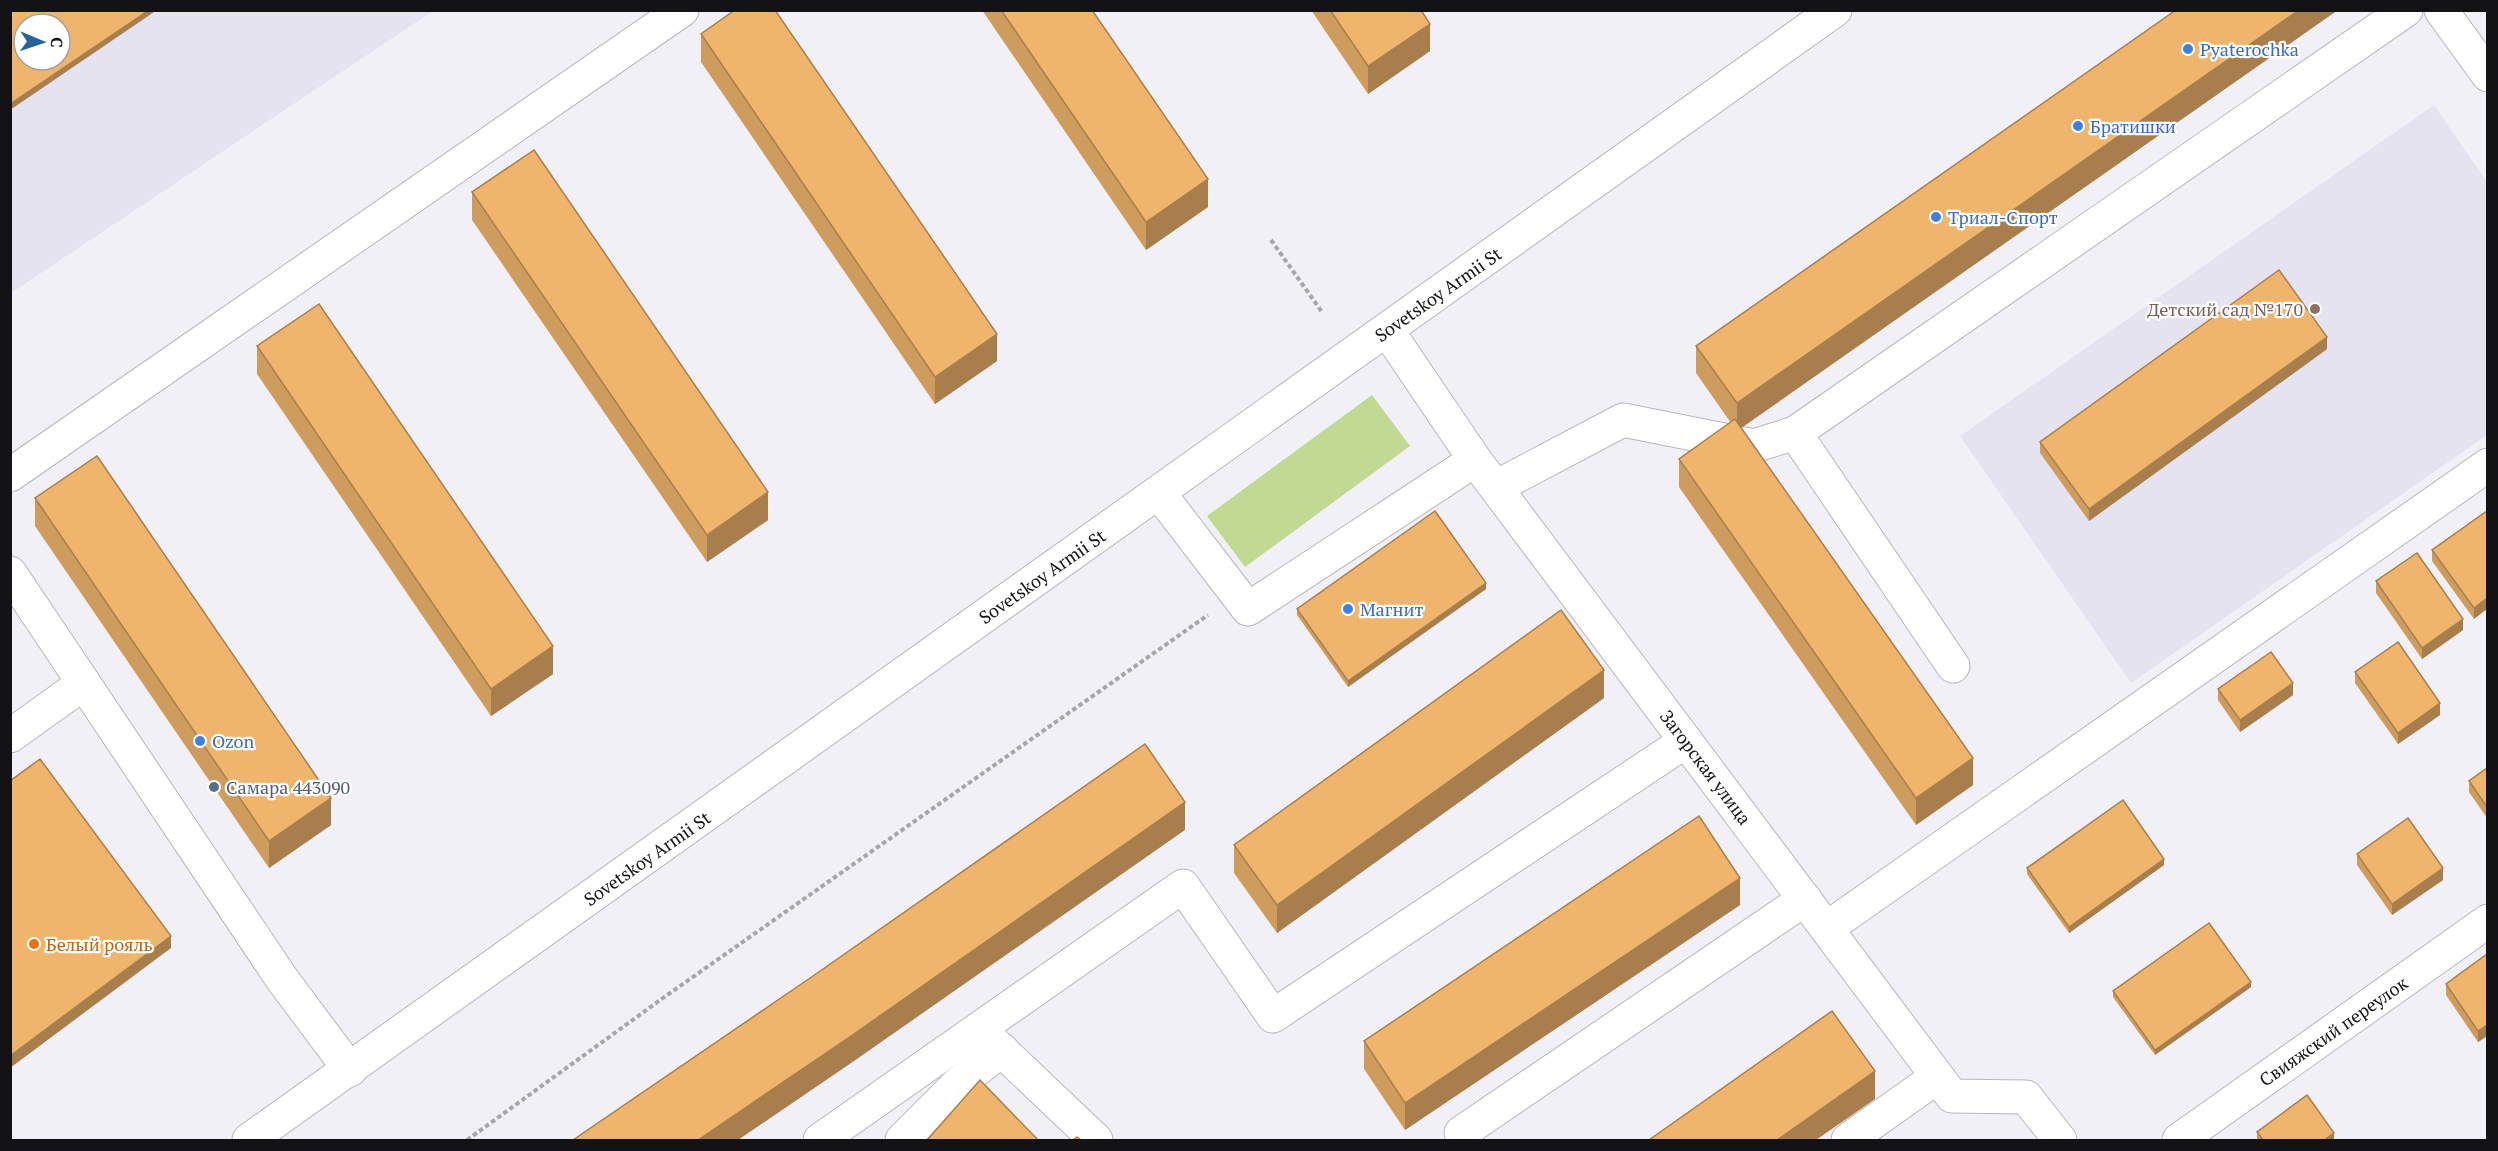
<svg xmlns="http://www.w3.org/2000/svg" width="2498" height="1151" font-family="'PT Serif',serif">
  <rect width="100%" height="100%" fill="#f1f0f7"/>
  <g fill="#e6e3f1" fill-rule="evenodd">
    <path d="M11,11H433L11,293ZM24,24H60V60H24Z"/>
    <polygon points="2434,105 2487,182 2487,435 2131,683 1960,436"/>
  </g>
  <polygon fill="#c1d993" points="1372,395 1410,446 1245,567 1207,516"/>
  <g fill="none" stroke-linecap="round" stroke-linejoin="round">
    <g stroke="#b7b6bc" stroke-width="35">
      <g id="minor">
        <polyline points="2441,10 2488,75"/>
        <polyline points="1387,330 1475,460 1952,1096 2026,1097 2060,1140"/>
        <polyline points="1795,433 2406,10"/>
        <polyline points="10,475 682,10"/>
        <polyline points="1496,487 1623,420 1754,446 1795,433 1953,666"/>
        <polyline points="1159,493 1248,609 1475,460"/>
        <polyline points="10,573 282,979 350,1070"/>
        <polyline points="10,736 84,683"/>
        <polyline points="1827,928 2488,465"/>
        <polyline points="979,1029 1096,1140"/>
        <polyline points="1461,1133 1805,899"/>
        <polyline points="820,1140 1183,886 1273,1016 1686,741"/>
        <polyline points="902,1140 958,1084 1002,1050"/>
        <polyline points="1848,1140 1937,1077"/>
        <polyline points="2179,1140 2488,921"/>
      </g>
    </g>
    <g stroke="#b7b6bc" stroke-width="35">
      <polyline id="major" points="249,1140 1835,10"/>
    </g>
    <g stroke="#a5a5aa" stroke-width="4" stroke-dasharray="4.5 3" stroke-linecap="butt">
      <polyline points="1271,240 1322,312"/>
      <polyline points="467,1140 663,998 1208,615"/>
    </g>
    <use href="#minor" stroke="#fff" stroke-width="33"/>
    <use href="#major" stroke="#fff" stroke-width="33"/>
  </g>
  <g fill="#ce9c5d">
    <polygon points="982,10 1092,10 1208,207 1146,250"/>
    <polygon points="1311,10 1421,10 1430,51 1368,94"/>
    <polygon points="2176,10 1741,428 1973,785 1916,825 1679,487 1679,459 1731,423 1696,373 1696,346"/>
    <polygon points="701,34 997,361 935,404 701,62"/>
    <polygon points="472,192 768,520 707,562 472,220"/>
    <polygon points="257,346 553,674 491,716 257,374"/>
    <polygon points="2327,349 2089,521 2040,453 2040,442"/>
    <polygon points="35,498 331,825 269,868 35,526"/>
    <polygon points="2487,511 2474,619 2432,561 2432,550"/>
    <polygon points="2376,581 2463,630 2422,659 2376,593"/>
    <polygon points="1486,589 1348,687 1297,615 1297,609"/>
    <polygon points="2355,672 2440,715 2398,744 2355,683"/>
    <polygon points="2218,689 2293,695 2240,732 2218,700"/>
    <polygon points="1604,698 1277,933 1234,873 1234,845"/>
    <polygon points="2487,768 2487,818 2469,792 2469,781"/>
    <polygon points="2357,854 2443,880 2392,915 2357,865"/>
    <polygon points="2164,865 2069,933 2027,874 2027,868"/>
    <polygon points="1740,905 1405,1130 1364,1069 1364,1041"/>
    <polygon points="2487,954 2487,1036 2478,1042 2446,995 2446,984"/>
    <polygon points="2251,987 2155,1055 2113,997 2113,991"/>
    <polygon points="2257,1132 2334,1140 2257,1140"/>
  </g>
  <g fill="#a87f4c">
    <polygon points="149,10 157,10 10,110 10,104"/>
    <polygon points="2299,10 2338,10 1737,431 1737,403"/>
    <polygon points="1430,24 1430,51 1368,94 1368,66"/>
    <polygon points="1208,179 1208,207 1146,250 1146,222"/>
    <polygon points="997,334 997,361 935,404 935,377"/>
    <polygon points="2327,337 2327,349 2089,521 2089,509"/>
    <polygon points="768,492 768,520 707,562 707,535"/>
    <polygon points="1486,583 1486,589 1348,687 1348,681"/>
    <polygon points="2487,598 2487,609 2474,619 2474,608"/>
    <polygon points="2463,619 2463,630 2422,659 2422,648"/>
    <polygon points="553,646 553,674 491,716 491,689"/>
    <polygon points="1604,670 1604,698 1277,933 1277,905"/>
    <polygon points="2293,683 2293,695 2240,732 2240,720"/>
    <polygon points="2440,703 2440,715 2398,744 2398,733"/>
    <polygon points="1973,758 1973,785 1916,825 1916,798"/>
    <polygon points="331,798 331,825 269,868 269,841"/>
    <polygon points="1185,802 1185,830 854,1061 738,1140 698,1140"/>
    <polygon points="2164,859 2164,865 2069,933 2069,927"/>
    <polygon points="2443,868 2443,880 2392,915 2392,904"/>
    <polygon points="1740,878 1740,905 1405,1130 1405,1103"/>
    <polygon points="171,936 171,948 10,1068 10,1056"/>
    <polygon points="2251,982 2251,987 2155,1055 2155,1050"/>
    <polygon points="2487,1025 2487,1036 2478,1042 2478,1031"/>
    <polygon points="1875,1071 1875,1099 1816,1140 1777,1140"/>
    <polygon points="2334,1133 2334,1140 2324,1140"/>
  </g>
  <g fill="#f0b56c" stroke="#a87f4c" stroke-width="1.5" fill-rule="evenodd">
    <path d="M10,10H149L10,104ZM24,24H60V60H24Z"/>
    <polygon points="735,10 775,10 997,334 935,377 701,34"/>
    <polygon points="1001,10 1092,10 1208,179 1146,222"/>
    <polygon points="1330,10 1421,10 1430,24 1368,66"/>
    <polygon points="2176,10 2299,10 1737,403 1696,346"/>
    <polygon points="534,150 768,492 707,535 472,192"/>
    <polygon points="2279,270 2327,337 2089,509 2040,442"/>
    <polygon points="319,304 553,646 491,689 257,346"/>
    <polygon points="1735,419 1973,758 1916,798 1679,459"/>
    <polygon points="97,456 331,798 269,841 35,498"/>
    <polygon points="1435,511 1486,583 1348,681 1297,609"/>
    <polygon points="2487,511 2487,598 2474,608 2432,550"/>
    <polygon points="2417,553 2463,619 2422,648 2376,581"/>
    <polygon points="1561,610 1604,670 1277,905 1234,845"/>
    <polygon points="2398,642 2440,703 2398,733 2355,672"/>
    <polygon points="2271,652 2293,683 2240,720 2218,689"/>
    <polygon points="1145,744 1185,802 854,1034 698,1140 573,1140 813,976"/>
    <polygon points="40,759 171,936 10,1056 10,781"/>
    <polygon points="2487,768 2487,807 2469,781"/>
    <polygon points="2123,800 2164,859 2069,927 2027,868"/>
    <polygon points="1699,816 1740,878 1405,1103 1364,1041"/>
    <polygon points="2408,818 2443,868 2392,904 2357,854"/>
    <polygon points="2209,923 2251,982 2155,1050 2113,991"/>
    <polygon points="2487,954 2487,1025 2478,1031 2446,984"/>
    <polygon points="1832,1011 1875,1071 1777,1140 1649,1140"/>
    <polygon points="980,1080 1038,1140 927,1140"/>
    <polygon points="2307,1095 2334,1133 2324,1140 2263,1140 2257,1132"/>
    <polygon points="1077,1137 1081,1140 1073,1140"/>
  </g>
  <g fill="#3f7fe0" stroke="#fff" stroke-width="2">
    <circle cx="2188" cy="49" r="6"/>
    <circle cx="2078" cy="126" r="6"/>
    <circle cx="1936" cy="217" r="6"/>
    <circle cx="1348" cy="609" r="6"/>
    <circle cx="200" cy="741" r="6"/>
  </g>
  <circle fill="#8d6e63" stroke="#fff" stroke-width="2" cx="2315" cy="309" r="6"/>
  <circle fill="#5c6f8a" stroke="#fff" stroke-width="2" cx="214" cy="787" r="6"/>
  <circle fill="#e8710a" stroke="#fff" stroke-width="2" cx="34" cy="944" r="6"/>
  <g text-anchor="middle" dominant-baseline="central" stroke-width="4.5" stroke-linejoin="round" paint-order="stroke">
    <g font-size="18" fill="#366cbe" stroke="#fff" text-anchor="start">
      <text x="2200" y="49">Pyaterochka</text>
      <text x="2090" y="126">Братишки</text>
      <text x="1948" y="217">Триал-Спорт</text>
      <text x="1360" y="609">Магнит</text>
      <text x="212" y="741">Ozon</text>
    </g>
    <g font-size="18" fill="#131315" stroke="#fff">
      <text transform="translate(1438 294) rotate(-35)">Sovetskoy Armii St</text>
      <text transform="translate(1042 576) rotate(-35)">Sovetskoy Armii St</text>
      <text transform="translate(1706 767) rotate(53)">Загорская улица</text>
      <text transform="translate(647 858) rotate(-35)">Sovetskoy Armii St</text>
      <text transform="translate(2333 1031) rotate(-35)">Свияжский переулок</text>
    </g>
    <g font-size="18" fill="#785e54" stroke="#fff" text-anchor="end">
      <text x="2303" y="309">Детский сад №170</text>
    </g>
    <g font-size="18" fill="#4e5e75" stroke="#fff" text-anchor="start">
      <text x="226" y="787">Самара 443090</text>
    </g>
    <g font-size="18" fill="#c56008" stroke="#fff" text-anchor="start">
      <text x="46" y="944">Белый рояль</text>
    </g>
  </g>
  <rect width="2498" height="1151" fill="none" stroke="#131315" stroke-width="24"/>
  <g transform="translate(42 42) rotate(92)"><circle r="28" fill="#ffffff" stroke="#a1a1a1" stroke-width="1.5"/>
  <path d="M0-4.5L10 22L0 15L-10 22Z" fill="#27639a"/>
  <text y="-9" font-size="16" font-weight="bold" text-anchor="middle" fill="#131315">С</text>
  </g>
</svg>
